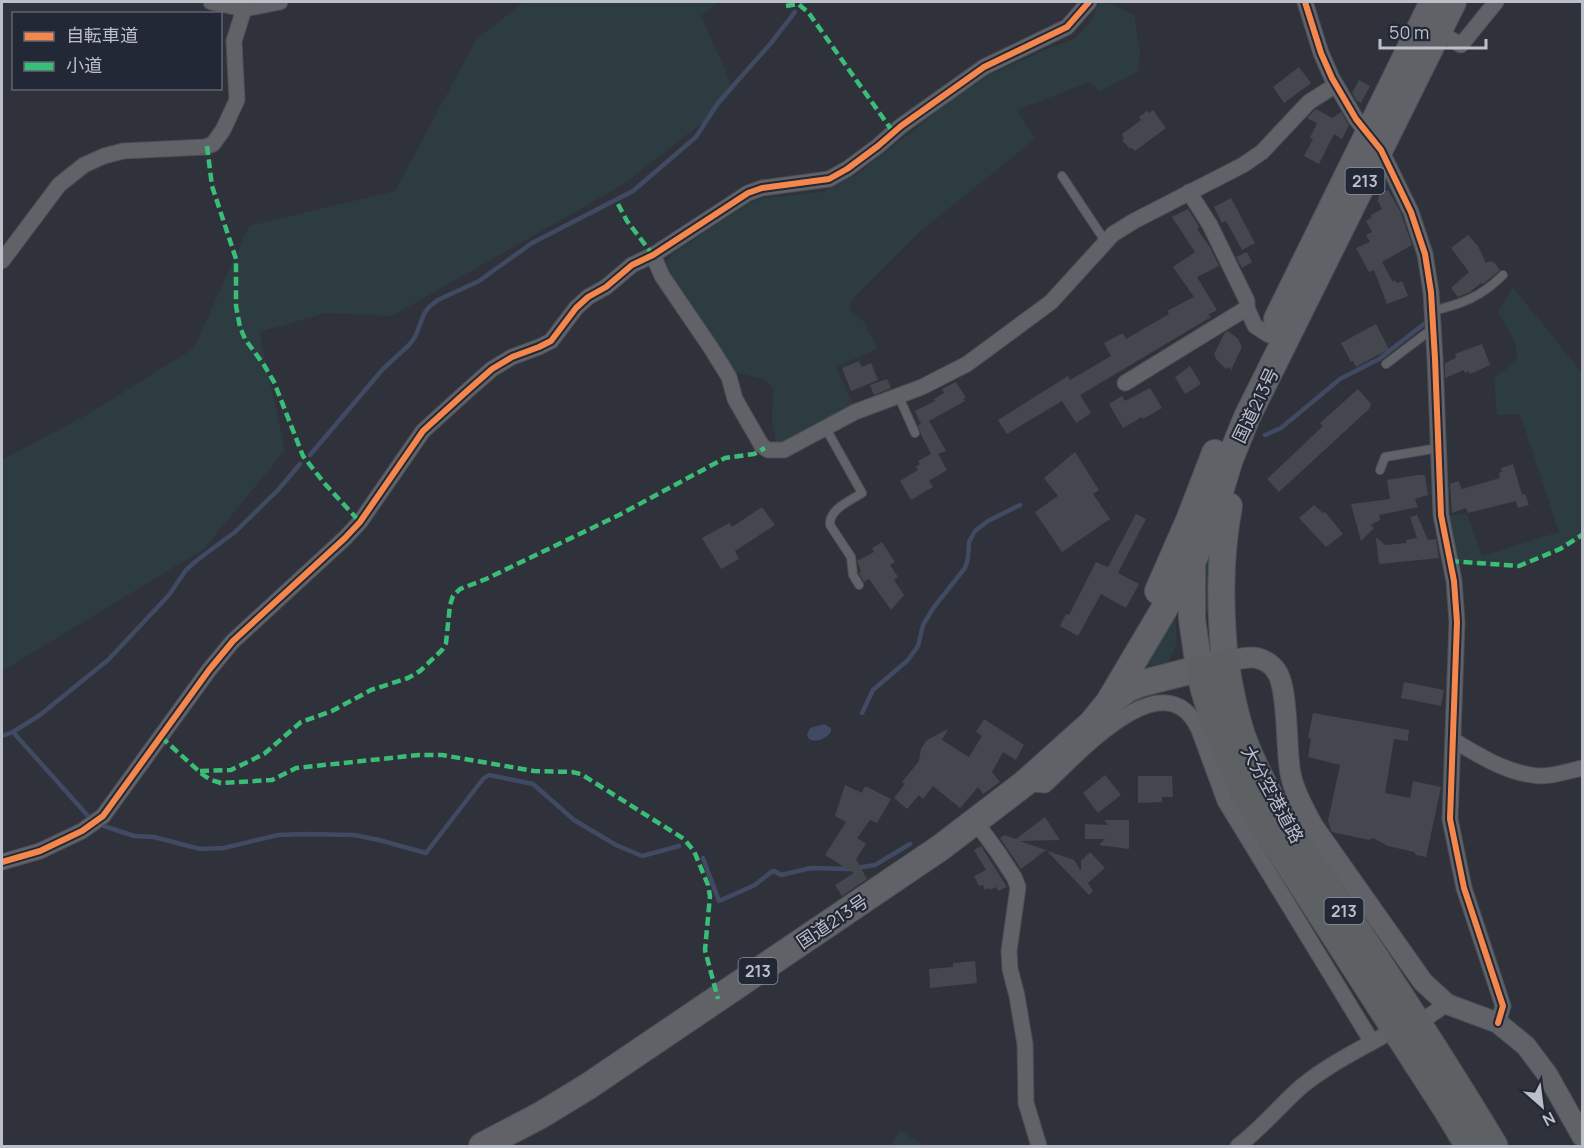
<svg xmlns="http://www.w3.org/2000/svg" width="1584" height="1148" font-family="Manrope,'Noto Sans JP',sans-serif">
  <rect width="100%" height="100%" fill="#2f323b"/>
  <g fill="#2d3c41">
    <polygon points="524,2 718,2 701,16 734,90 710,117 622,185 392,316 326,313 259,332 285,450 204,549 2,671 2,460 90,413 194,348 249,226 395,191 476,40"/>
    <polygon points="1101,2 1107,2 1134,15 1140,52 1138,72 1099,91 1089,82 1017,110 1035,139 918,233 852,299 849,310 863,321 877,349 836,367 854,408 777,448 772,421 773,388 766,380 728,370 663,269 671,255 747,204 763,198 823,192 856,175 948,103 990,75 1044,50 1074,39 1093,19 1096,8"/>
    <polygon points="1513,287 1582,373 1582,538 1521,568 1454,564 1445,516 1467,514 1482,556 1559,532 1520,414 1497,415 1494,378 1517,361 1516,344 1498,312"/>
    <polygon points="1211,538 1212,612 1200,613 1200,557"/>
    <polygon points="1175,611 1177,642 1168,663 1146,666 1142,663"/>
    <polygon points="900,1131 925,1146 890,1146"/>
  </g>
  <path fill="#404a63" d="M824,724L831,728V732C825,739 817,743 809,739L807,735L810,728Z"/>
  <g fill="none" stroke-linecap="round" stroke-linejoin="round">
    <g stroke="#404a63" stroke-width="4.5">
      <polyline points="803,2 804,2"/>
      <polyline points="1265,435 1281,428 1340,379 1379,359 1428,321"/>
      <polyline points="310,455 383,369 409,345 415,337 424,314 429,307 438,300 479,281 532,243 633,191 696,137 718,103 771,43 795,12"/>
      <polyline points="862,713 873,690 908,660 918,646 923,625 934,607 965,568 968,558 969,542 975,531 988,521 1020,505"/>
      <polyline points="13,732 88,816"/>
      <polyline points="2,736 13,732 40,715 108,660 169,595 186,570 196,561 235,532 278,490 300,464"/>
      <polyline points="104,826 134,836 154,837 200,849 224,848 278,835 304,834 354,835 379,840 426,853 483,779 489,775 533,784 574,820 616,845 642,856 679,846"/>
      <polyline points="703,858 719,901 755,885 771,872 774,871 781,875 811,868 849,869 875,865 910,844"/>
    </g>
  </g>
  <g fill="#45474f">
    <polygon points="1299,67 1311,83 1284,103 1273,87"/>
    <polygon points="1359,80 1370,86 1361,103 1357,101 1352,93"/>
    <polygon points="1316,109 1332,118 1341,112 1349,125 1342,139 1334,134 1319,164 1304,156 1313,139 1310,138 1317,123 1307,118"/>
    <polygon points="1153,110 1166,128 1135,151 1132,148 1130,149 1122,140 1124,139 1122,134 1141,120 1139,117 1147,111 1149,113"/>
    <polygon points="1388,190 1400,211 1412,245 1382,262 1393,282 1395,280 1397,283 1402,281 1408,296 1387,304 1374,270 1369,272 1356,248 1370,242 1366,235 1372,232 1366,221 1372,217 1371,215 1382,209 1378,201 1379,194"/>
    <polygon points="1231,198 1255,243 1242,250 1226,221 1222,223 1214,207"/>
    <polygon points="1188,209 1197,223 1199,228 1197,229 1210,247 1219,266 1197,277 1217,310 1208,315 1211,317 1080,395 1091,413 1076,423 1062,401 1007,434 998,420 1068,376 1070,380 1111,356 1104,343 1123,333 1126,339 1169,314 1167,311 1194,297 1173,267 1195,252 1172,217"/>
    <polygon points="1468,235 1478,246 1486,263 1490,261 1494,262 1500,270 1483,284 1481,283 1470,292 1458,297 1451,288 1469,272 1451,248"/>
    <polygon points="1247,252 1252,262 1242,268 1236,257"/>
    <polygon points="1376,324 1389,349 1356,367 1353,361 1351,362 1341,343"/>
    <polygon points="1228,331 1238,339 1242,347 1231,370 1229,367 1226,369 1216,359 1214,354 1224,334"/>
    <polygon points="1482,344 1490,365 1470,374 1469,371 1465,373 1464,370 1445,378 1445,363 1456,358 1455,354"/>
    <polygon points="859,361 862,367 871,363 878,380 851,391 842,368"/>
    <polygon points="1190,366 1201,384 1185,394 1175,377"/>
    <polygon points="887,379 891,388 874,395 870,385"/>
    <polygon points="956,382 966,398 963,399 965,401 929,421 946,451 938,454 947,470 929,481 933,487 911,500 900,481 918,470 916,467 920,464 918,461 931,454 921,434 918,425 921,424 915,411 935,401 934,399 944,393 942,389"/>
    <polygon points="1150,388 1162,408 1143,419 1142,417 1123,428 1109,404 1122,396 1125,401"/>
    <polygon points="1358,389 1371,404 1369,409 1279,492 1267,479 1323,426 1320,423"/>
    <polygon points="1075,452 1099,490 1093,494 1110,519 1062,552 1035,512 1058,496 1044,478"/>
    <polygon points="1513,464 1522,495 1525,494 1529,505 1518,508 1516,501 1468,513 1466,508 1452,513 1450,484 1458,481 1462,489 1500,478 1499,473 1502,471 1501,468"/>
    <polygon points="1417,475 1425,475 1428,495 1415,499 1418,507 1379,515 1380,520 1371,525 1374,528 1361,541 1351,504 1390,499 1387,480"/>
    <polygon points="1314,505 1323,513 1325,512 1343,534 1326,547 1299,518"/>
    <polygon points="762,507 775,525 735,551 739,559 721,569 702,538 729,523 732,527"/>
    <polygon points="1136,514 1146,519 1118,573 1139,584 1126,608 1101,594 1078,636 1060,626 1066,614 1069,615 1096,562 1108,567"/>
    <polygon points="1417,515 1428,540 1436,539 1439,558 1379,564 1376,537 1385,545 1407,543 1406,540 1417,538 1410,517"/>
    <polygon points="882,542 895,562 890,565 898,577 894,580 904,595 891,610 869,579 864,582 859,573 861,571 857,561 874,552 872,548"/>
    <polygon points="1404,682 1444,690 1441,706 1401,698"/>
    <polygon points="1313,713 1409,730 1408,741 1394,739 1385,793 1410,798 1413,781 1441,787 1426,857 1416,855 1414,852 1388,846 1373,838 1369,840 1332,832 1328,821 1340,765 1308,757 1311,739 1308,738"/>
    <polygon points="984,719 1024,745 1016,760 1003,752 992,772 1000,782 983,794 978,787 960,808 933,786 923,799 919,795 907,809 894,798 905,784 902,782 919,761 921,749 927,740 948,729 942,740 969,757 982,736 976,732"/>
    <polygon points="1105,775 1121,795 1098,813 1083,793"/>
    <polygon points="1138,776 1172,776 1173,797 1162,797 1162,802 1138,803"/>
    <polygon points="845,785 862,793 865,786 891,799 877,823 870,820 857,838 866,844 856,859 867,879 842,896 835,885 854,873 825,855 846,822 835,816"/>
    <polygon points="1045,817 1060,840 1020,841 1046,850 1021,869 1000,838 1004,835 1016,839"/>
    <polygon points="1104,820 1129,820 1129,849 1099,845 1105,839 1085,839 1085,824 1108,825"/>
    <polygon points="981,846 1007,887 998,891 996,887 990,890 989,888 985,890 983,885 979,886 974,876 986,870 974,850"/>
    <polygon points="1047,851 1074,860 1081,871 1081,861 1090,852 1105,868 1088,883 1093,891 1089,895"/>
    <polygon points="975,961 977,983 930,988 929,969 953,967 953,963"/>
  </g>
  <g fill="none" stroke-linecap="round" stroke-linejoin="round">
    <g stroke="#4b4e54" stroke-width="10">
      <g id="service">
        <polyline points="1062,176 1103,238 1107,239"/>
        <path d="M1432,311C1462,304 1481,297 1503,275"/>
        <polyline points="1386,364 1432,329"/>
        <polyline points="898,395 915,433"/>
        <path d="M825,427L862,493C850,501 829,509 830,525L851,557L853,575L859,585"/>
        <polyline points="1380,470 1385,457 1438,448"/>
      </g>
    </g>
    <g stroke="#4b4e54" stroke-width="17">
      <g id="minor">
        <polyline points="211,2 244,9 280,2"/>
        <polyline points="1305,2 1321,53 1332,78 1356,119 1381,150 1411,212 1425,254 1431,292 1435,359 1441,515 1454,581 1457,622 1450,819 1464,888 1503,1006 1498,1023"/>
        <polyline points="1438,32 1461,45 1496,2"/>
        <polyline points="1189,192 1210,225 1247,301 1247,308"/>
        <polyline points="653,255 662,276 711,348 729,377 735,399 762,446 768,450 784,450 855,412 922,387 967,364 1051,302 1113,234 1134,221 1243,165 1262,152 1309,102 1336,85"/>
        <polyline points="2,261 59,185 84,165 104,156 123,151 205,147 213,144 223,130 237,100 234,41 244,9"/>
        <polyline points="1125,383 1247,308 1255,326 1269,335"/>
        <path d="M1453,740C1480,756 1508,774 1540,776C1554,776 1569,771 1582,768"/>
        <path d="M1025,783L1045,785C1078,755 1165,655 1199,730L1225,801L1372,1042"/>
        <polyline points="975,821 997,851 1014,877 1018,887 1009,951 1010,969 1017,996 1025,1044 1026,1103 1039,1146"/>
        <polyline points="2,862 40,851 82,831 103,816 209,670 233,641 345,538 360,522 423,431 467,391 492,369 512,357 539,347 551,341 576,308 588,297 606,287 632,265 653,255 748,193 762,188 829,179 847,169 878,146 901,126 984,67 1067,27 1089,2"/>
        <polyline points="1429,1016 1447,1004"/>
        <path d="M1238,1146C1262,1128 1280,1105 1302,1086C1328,1065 1356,1051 1385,1035"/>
      </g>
    </g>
    <g stroke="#4b4e54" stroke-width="22">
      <path id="tertiary" d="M1225,662C1235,660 1246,656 1257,658C1266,660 1274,666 1278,674C1288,692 1286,747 1290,771C1293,790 1304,809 1313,826L1423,982L1447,1004L1498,1023L1526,1046L1547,1074L1582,1136"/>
    </g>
    <g stroke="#4c4f57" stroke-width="28">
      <g id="trunk">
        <polyline points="1277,319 1433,2"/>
        <polyline points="1192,564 1192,619 1199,668"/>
        <polyline points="1158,591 1190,518 1215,453"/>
        <path d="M1111,701L1127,689L1139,684L1225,662C1220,609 1219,559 1229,506"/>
        <polyline points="482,1146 541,1115 587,1087 940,848 1025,783 1091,724 1109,702 1192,562 1210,524 1230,459 1247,417 1453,2"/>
      </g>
    </g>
    <g stroke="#4c4f57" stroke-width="29">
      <g id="motorway">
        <path d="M1225,662C1229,688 1234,713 1242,737C1268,808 1317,870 1358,932C1405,1003 1451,1074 1494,1146"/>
        <path d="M1199,668C1210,717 1228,760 1251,805L1448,1111L1469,1146"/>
      </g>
    </g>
    <use href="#service" stroke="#606268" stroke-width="8"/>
    <use href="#minor" stroke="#606268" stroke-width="15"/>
    <use href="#tertiary" stroke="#606268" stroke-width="20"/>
    <use href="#trunk" stroke="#606267" stroke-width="26"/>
    <use href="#motorway" stroke="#5e6163" stroke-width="27"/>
    <g stroke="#3abd76" stroke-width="4.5" stroke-dasharray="9 4.5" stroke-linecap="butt">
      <polyline points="786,6 798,4 808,12 893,132"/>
      <polyline points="207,146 212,186 236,259 236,306 240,327 245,339 264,365 274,382 303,456 325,484 360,522"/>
      <polyline points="618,204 627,221 653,255"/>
      <polyline points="1450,561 1519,566 1560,549 1582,535"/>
      <polyline points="161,737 202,774 211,780 221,783 272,780 296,768 419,755 442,755 534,771 572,772 581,774 684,839 694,851 708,885 710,896 705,950 718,999"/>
      <polyline points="200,771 231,770 264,754 301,722 332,711 371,690 408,678 420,671 442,650 446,643 450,605 453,596 460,589 486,579 619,515 725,458 754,454 765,448"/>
    </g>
    <g stroke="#232836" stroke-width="10">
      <g id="cycleway">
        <polyline points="1305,2 1321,53 1332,78 1356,119 1381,150 1411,212 1425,254 1431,292 1435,359 1441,515 1454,581 1457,622 1450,819 1464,888 1503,1006 1498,1023"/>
        <polyline points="2,862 40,851 82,831 103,816 209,670 233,641 345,538 360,522 423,431 467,391 492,369 512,357 539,347 551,341 576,308 588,297 606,287 632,265 653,255 748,193 762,188 829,179 847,169 878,146 901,126 984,67 1067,27 1089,2"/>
      </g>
    </g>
    <use href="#cycleway" stroke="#f5874c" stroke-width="6"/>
  </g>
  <g text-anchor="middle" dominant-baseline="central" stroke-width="4.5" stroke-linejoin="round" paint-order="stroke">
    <g fill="#232836" stroke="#8d929e" stroke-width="1.5">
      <rect x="1345.5" y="168" width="39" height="26" rx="4.5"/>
      <rect x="1324.5" y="898" width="39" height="26" rx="4.5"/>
      <rect x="738.5" y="958" width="39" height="26" rx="4.5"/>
    </g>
    <g font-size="16" font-weight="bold" fill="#bbbfca">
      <text x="1365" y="181">213</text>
      <text x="1344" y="911">213</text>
      <text x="758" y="971">213</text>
    </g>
    <g font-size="18" fill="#bbbfca" stroke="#232836">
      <text transform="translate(1255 405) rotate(-64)">国道213号</text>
      <text transform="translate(1273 794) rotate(61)">大分空港道路</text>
      <text transform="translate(832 921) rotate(-34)">国道213号</text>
    </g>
  </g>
  <rect width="1584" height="1148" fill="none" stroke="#bbbfca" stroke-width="6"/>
  <rect x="12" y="12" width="210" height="78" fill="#232836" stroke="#606471" stroke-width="1.5"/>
  <rect x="24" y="32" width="30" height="9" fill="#f5874c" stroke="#606471" stroke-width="1.5"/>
  <text x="66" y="42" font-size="18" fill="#bbbfca">自転車道</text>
  <rect x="24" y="62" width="30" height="9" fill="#3abd76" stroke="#606471" stroke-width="1.5"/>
  <text x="66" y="72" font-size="18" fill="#bbbfca">小道</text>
  <g transform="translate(1542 1106) rotate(152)" stroke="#232836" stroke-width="4.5" paint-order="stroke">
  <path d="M0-4.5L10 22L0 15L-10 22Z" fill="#bbbfca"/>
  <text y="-9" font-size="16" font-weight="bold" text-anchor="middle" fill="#bbbfca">N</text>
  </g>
  <path d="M1380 39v9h106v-9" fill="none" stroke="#bbbfca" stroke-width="3"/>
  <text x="1389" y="39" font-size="18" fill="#bbbfca" stroke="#232836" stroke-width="4.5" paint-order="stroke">50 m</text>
</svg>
